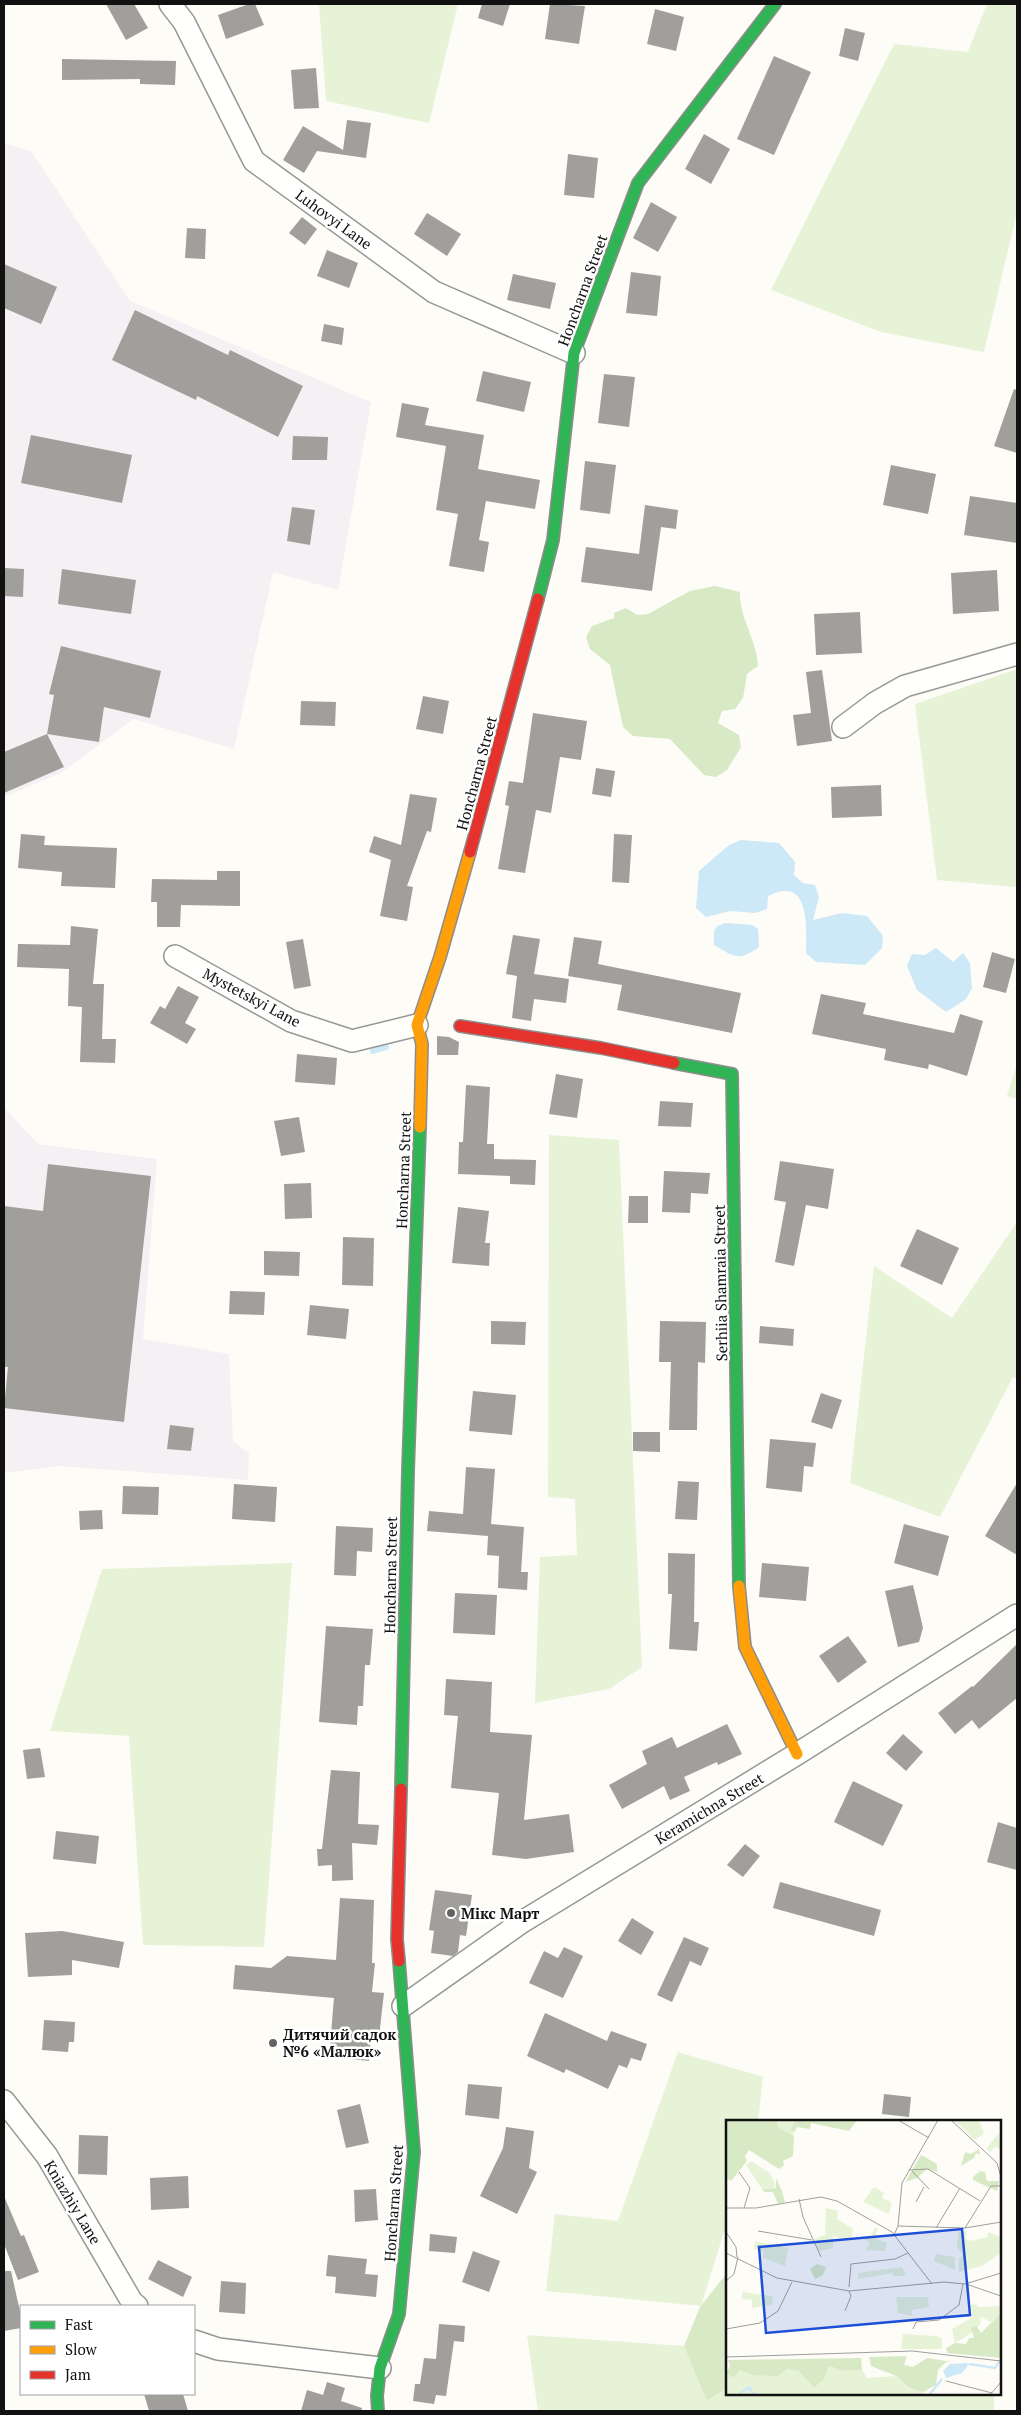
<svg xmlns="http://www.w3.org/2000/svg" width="1021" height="2415" font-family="'PT Serif',serif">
  <rect width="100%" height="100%" fill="#fdfcf7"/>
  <g fill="#f5f0f3">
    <polygon points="4,143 31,151 130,301 371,402 338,590 273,572 234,749 133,719 61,773 4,797"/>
    <polygon points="4,1108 38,1144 157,1159 143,1339 229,1354 233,1441 249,1453 248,1480 59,1466 4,1473"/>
  </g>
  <g fill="#e7f3d7">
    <polygon points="319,4 458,4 429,123 326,101"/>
    <polygon points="987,4 1017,4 1017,212 984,352 881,332 771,290 894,44 968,52"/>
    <polygon points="1017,669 1017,887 937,880 915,704"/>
    <polygon points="1017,1064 1017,1099 1007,1096"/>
    <polygon points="549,1135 619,1140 642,1667 609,1689 535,1703 540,1557 577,1555 575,1499 548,1497"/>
    <polygon points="1017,1222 1017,1379 1013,1377 940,1517 850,1483 874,1266 952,1318"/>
    <polygon points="292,1563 264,1947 143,1945 129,1736 50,1731 102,1569"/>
    <polygon points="678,2052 763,2077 758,2121 727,2121 727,2229 724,2232 701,2306 546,2291 555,2214 618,2221"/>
    <polygon points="527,2335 684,2346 708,2401 727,2388 727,2394 994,2394 994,2411 538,2411"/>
  </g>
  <g fill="#d8eac5">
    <path d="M715,586L740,592C739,618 757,640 758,666L747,674L743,698L735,709L722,711L718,723L739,735L741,747L727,770L716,777L704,775L670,739L633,736L623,727L610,665L590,649L586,637L592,626L614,618V613L626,608L637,615L648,614L690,591Z"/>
    <polygon points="727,2273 727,2388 707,2401 684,2346 700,2307"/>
  </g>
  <g fill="#cde8f7">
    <path d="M741,840L779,843L795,862L794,875L803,883L815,885L819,897L813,920L842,913L867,916L883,936L882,948L865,965L816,962L806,953C806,927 811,875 768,896L767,909L755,913L730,911L706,917L696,908L699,871L729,845Z"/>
    <path d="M725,923L752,925L758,929L759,947C738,962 735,957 714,945V931L717,926Z"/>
    <polygon points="936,948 953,962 963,953 970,963 972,988 966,999 946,1012 917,990 907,966 912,954 925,955"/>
  </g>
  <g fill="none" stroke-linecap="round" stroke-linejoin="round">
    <polyline stroke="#cde8f7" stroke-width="6" points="373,1051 386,1047"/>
  </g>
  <g fill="#a19f9c">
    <polygon points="106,4 134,4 148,28 126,40"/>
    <polygon points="249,4 255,4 264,25 226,39 218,15"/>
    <polygon points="482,4 510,4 503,26 478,18"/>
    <polygon points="550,4 585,6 579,44 545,39"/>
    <polygon points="655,9 684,17 676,51 647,44"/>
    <polygon points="845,28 865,33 858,61 839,56"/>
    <polygon points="774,56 811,72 774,155 737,139"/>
    <polygon points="62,59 176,61 175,85 140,84 140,79 62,80"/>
    <polygon points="316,68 319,108 294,109 291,70"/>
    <polygon points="347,120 371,123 366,158 317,151 304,173 283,160 303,126 343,150"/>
    <polygon points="704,134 730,149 711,184 685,169"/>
    <polygon points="568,154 598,158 594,198 564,195"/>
    <polygon points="651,202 677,217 658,252 633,238"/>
    <polygon points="427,213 461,234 447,256 414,234"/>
    <polygon points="302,217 317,229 305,245 289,233"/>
    <polygon points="187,228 206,229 205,259 185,258"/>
    <polygon points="327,250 358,263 349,288 317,276"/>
    <polygon points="4,264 57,287 41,324 4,308"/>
    <polygon points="631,272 661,276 657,316 626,313"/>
    <polygon points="513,274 556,283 550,309 507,300"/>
    <polygon points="135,310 228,355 230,350 303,386 278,437 197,396 196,400 112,360"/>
    <polygon points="324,324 344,328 342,345 321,341"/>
    <polygon points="483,371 531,382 524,412 476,401"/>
    <polygon points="604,374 635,377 629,427 598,423"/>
    <polygon points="1014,389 1017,390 1017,453 994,446"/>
    <polygon points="402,403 429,408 425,425 484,435 478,469 540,480 535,509 486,501 479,540 489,542 484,572 449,566 458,514 436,510 446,446 396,437"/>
    <polygon points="31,435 132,455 122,503 21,483"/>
    <polygon points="293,436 328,437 327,460 292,460"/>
    <polygon points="585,461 616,465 610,514 580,510"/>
    <polygon points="891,465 936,474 928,514 883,505"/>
    <polygon points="970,496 1017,503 1017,543 964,535"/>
    <polygon points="645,505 678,510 676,529 661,527 652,591 581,582 586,547 639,554"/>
    <polygon points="292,507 315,510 310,545 287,541"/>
    <polygon points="4,568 24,569 23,597 4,596"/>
    <polygon points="62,569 136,580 131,614 58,604"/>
    <polygon points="997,570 999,611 953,614 951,573"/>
    <polygon points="860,612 862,653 816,655 814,614"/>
    <polygon points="61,646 161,671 150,718 104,707 99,742 47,734 54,695 49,694"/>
    <polygon points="822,670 832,741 797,746 793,715 811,713 806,672"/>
    <polygon points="423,696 449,701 443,734 416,729"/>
    <polygon points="301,701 336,702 335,726 300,725"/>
    <polygon points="533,713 587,721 581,760 560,757 551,813 536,810 525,873 498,869 509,806 505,805 509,781 523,783"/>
    <polygon points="47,734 64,767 4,793 4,752"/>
    <polygon points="596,768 615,771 611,797 592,794"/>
    <polygon points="881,785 882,816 832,818 831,787"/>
    <polygon points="410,794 437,798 431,832 427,831 407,886 413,887 407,921 380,916 391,860 369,852 374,836 401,845"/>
    <polygon points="21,834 45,836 44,845 117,848 115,888 61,886 62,872 18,868"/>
    <polygon points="614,834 632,835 629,883 612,882"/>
    <polygon points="217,871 240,871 240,906 181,905 180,927 157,927 157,902 151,902 152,879 217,880"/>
    <polygon points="71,926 98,929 93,984 104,984 102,1039 116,1039 115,1063 80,1062 82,1007 68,1006 69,969 17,967 18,944 70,945"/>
    <polygon points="513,935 540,939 534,974 569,979 566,1003 534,999 531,1021 512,1018 517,976 506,974"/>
    <polygon points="574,937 602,941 598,964 741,993 732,1033 617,1010 622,985 568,976"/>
    <polygon points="303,939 311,986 294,989 286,942"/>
    <polygon points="992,952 1015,959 1006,993 983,987"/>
    <polygon points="178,986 199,997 185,1023 196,1029 187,1044 150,1023 160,1006 165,1009"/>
    <polygon points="821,994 866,1003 863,1014 954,1033 960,1014 983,1021 967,1076 929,1064 928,1069 884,1060 886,1049 812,1034"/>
    <polygon points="437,1036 449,1037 459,1042 458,1055 437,1055"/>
    <polygon points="297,1054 337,1058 335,1085 295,1082"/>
    <polygon points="556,1074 583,1079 577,1118 549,1114"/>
    <polygon points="466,1085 490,1087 487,1144 494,1144 494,1159 536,1160 535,1185 510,1184 510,1176 458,1174 459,1142 463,1142"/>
    <polygon points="660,1101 693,1103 691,1127 658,1126"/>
    <polygon points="299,1117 305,1152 281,1156 274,1121"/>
    <polygon points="780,1161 834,1169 828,1209 806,1205 794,1266 775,1262 786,1202 774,1200"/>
    <polygon points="48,1164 151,1176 124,1422 4,1408 8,1367 4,1367 4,1206 43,1211"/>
    <polygon points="664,1171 710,1173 708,1194 691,1193 690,1213 662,1212"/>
    <polygon points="311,1183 312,1218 285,1219 284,1184"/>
    <polygon points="629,1196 648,1196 648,1223 628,1223"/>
    <polygon points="458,1207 489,1211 485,1243 490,1243 489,1266 452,1263"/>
    <polygon points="917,1229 959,1248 942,1285 900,1266"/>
    <polygon points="343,1237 374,1238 373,1286 342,1285"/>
    <polygon points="264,1251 300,1252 299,1276 264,1275"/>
    <polygon points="230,1291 265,1292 264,1315 229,1314"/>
    <polygon points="310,1305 349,1309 346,1339 307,1335"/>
    <polygon points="491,1321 526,1322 525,1345 491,1344"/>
    <polygon points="660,1321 706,1322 705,1363 698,1362 697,1430 669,1430 671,1362 659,1362"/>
    <polygon points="760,1326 794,1329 793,1346 759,1343"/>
    <polygon points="473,1391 516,1395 512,1435 469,1431"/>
    <polygon points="821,1393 842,1400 832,1429 811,1422"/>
    <polygon points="170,1425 194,1428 191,1451 167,1449"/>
    <polygon points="633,1432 660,1432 660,1452 633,1451"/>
    <polygon points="770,1439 816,1443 813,1467 804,1466 802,1492 766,1488"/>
    <polygon points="466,1467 495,1469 491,1524 524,1527 521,1572 528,1572 527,1590 498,1588 499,1556 487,1555 488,1536 427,1531 429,1511 463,1514"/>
    <polygon points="678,1481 699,1482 697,1520 675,1519"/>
    <polygon points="1017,1483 1017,1555 985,1536"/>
    <polygon points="234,1484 277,1487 275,1522 232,1519"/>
    <polygon points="123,1486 159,1487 158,1515 122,1514"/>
    <polygon points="102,1510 103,1529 80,1530 79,1511"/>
    <polygon points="904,1524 949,1536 938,1576 894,1563"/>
    <polygon points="336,1526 373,1528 372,1552 357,1551 356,1576 334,1575"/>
    <polygon points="668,1553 695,1554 694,1622 699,1622 697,1651 669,1649 672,1594 668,1594"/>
    <polygon points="762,1563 809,1567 806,1601 759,1597"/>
    <polygon points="913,1585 923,1628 919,1642 898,1647 885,1591"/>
    <polygon points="455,1593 497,1595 495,1635 453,1633"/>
    <polygon points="326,1626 373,1629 370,1665 365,1665 363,1706 358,1706 357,1725 319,1722"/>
    <polygon points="848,1636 867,1662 838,1683 819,1656"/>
    <polygon points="1017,1644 1017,1698 979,1729 972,1720 955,1734 938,1713 972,1686 973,1687"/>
    <polygon points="446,1679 492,1682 490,1732 532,1735 524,1820 569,1814 574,1852 526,1859 492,1855 499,1793 451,1788 458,1716 444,1715"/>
    <polygon points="727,1724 742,1754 718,1765 717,1762 684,1777 690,1791 670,1800 664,1786 622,1809 609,1785 647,1764 642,1751 672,1737 677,1748"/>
    <polygon points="903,1734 923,1752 906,1771 886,1753"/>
    <polygon points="40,1748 45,1777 27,1779 23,1750"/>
    <polygon points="331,1770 360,1772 358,1824 379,1825 377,1845 352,1843 353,1880 332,1881 332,1865 318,1866 317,1849 322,1849"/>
    <polygon points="853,1781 903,1805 883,1846 834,1822"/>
    <polygon points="998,1822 1017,1828 1017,1870 987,1862"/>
    <polygon points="56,1831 99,1836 96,1864 53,1859"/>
    <polygon points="745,1844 760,1856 743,1877 727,1865"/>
    <polygon points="780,1882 881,1910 874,1936 773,1908"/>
    <polygon points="435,1890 472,1895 466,1936 460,1935 458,1952 453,1956 431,1953 434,1931 429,1930"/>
    <polygon points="340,1898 374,1900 372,1963 375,1963 372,1992 384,1993 379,2037 371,2036 369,2061 329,2057 334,1998 233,1989 235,1965 271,1968 287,1956 336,1960"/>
    <polygon points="632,1918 654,1932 641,1955 618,1941"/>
    <polygon points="62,1931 124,1942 119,1968 72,1960 72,1975 28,1977 25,1933"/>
    <polygon points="684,1937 709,1948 701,1966 690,1961 672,2002 657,1995"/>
    <polygon points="564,1947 583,1956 563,1998 529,1983 544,1951 558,1958"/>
    <polygon points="545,2013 607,2041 611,2031 647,2044 641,2061 631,2058 627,2068 619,2065 608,2089 566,2069 564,2073 527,2056"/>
    <polygon points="44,2020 75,2022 74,2042 69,2042 68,2052 42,2050"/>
    <polygon points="468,2084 502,2087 499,2119 465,2115"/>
    <polygon points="884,2094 911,2097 909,2117 882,2114"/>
    <polygon points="360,2104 369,2143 346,2148 337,2110"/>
    <polygon points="506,2127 534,2131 529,2168 537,2172 517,2214 480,2196 503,2148"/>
    <polygon points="79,2135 108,2136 107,2175 78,2174"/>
    <polygon points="188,2176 189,2208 151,2210 150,2178"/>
    <polygon points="376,2189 378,2220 355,2222 354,2190"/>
    <polygon points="4,2196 21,2236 24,2235 39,2272 18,2280 4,2244"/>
    <polygon points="430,2234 457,2237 455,2253 429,2251"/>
    <polygon points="473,2251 500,2261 489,2292 462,2282"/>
    <polygon points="328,2255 367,2259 365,2274 378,2275 376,2297 335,2293 336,2277 326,2276"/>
    <polygon points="158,2260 192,2277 183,2297 148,2279"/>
    <polygon points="4,2271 11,2271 21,2316 21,2328 4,2331"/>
    <polygon points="221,2281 246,2283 245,2314 219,2312"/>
    <polygon points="439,2324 465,2326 464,2342 454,2341 446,2396 436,2395 434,2404 413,2401 415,2384 420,2384 424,2358 436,2359"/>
    <polygon points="327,2382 345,2388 341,2401 362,2408 361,2411 301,2411 307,2390 323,2395"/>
    <polygon points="144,2394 183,2394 188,2411 149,2411"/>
  </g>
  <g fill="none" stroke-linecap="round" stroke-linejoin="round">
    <g stroke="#979795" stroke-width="24">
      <g id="street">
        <polyline points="170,4 184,22 254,161 434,292 574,353"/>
        <polyline points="843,727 875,703 905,686 1017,654"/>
        <polyline points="175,956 291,1021 352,1041 417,1025"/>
        <polyline points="403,2006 522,1922 797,1754 1017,1615"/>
        <polyline points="4,2101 47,2156 132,2302 137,2306"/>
        <polyline points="194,2341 218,2349 380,2368"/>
      </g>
    </g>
    <g stroke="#8e8d8b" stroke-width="14">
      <g id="fast">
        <polyline points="538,599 553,540 574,353 638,183 775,4"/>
        <polyline points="674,1063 732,1074 739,1586"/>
        <polyline points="401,1789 408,1471 420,1127"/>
        <polyline points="378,2411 377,2396 380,2368 399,2314 414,2152 399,1961"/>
      </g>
    </g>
    <g stroke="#8e8d8b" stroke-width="14">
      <g id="slow">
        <polyline points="420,1127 422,1044 417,1025 440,957 470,852"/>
        <polyline points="739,1586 745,1647 797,1754"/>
      </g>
    </g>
    <g stroke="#8e8d8b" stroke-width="14">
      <g id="jam">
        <polyline points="470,852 538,599"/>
        <polyline points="460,1026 601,1048 674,1063"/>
        <polyline points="399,1961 397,1939 401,1789"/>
      </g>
    </g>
    <use href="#street" stroke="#fffffe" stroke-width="21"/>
    <use href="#fast" stroke="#30b455" stroke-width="11"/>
    <use href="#slow" stroke="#ff9f0a" stroke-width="11"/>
    <use href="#jam" stroke="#e5322d" stroke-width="11"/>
  </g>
  <g fill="#646362" stroke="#fff" stroke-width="2">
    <circle cx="451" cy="1913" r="5"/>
    <circle cx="273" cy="2043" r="5"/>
  </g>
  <g text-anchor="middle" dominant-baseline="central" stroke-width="5" stroke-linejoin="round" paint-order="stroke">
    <g font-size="15" fill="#111" stroke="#fff">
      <text transform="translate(334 219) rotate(36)">Luhovyi Lane</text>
      <text transform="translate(582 290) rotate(-70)">Honcharna Street</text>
      <text transform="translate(476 773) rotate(-75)">Honcharna Street</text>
      <text transform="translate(252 997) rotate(28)">Mystetskyi Lane</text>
      <text transform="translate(403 1170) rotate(-88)">Honcharna Street</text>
      <text transform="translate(720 1283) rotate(-91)">Serhiia Shamraia Street</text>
      <text transform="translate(390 1575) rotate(-89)">Honcharna Street</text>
      <text transform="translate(709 1808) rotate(-31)">Keramichna Street</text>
      <text transform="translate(73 2202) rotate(59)">Kniazhiy Lane</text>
      <text transform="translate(393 2203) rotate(-86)">Honcharna Street</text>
    </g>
    <g font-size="15" font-weight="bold" fill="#111" stroke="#fff" text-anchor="start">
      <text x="461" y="1913">Мікс Март</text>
      <text x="283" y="2034">Дитячий садок<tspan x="283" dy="17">№6 «Малюк»</tspan></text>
    </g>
  </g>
  <g transform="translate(726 2120)">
    <rect width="275" height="275" fill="#fdfcf7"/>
    <path d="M51,0H69L66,9L68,16L52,7ZM228,0H253L258,13L249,20ZM273,13L275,30L269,27L264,32L260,29ZM25,41L44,53L50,66L47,68L36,69L20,45ZM148,67L158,73L156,78L166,83L163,94L137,82ZM100,88L112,91L111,99L127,109L125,120L107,116V128L93,131L88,119L99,115ZM149,107L152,109L149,118L161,123L159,131L140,130L144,123L136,118L137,116H145ZM241,111L240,119L244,121L262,117V112L275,117V133L256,146L233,152V138L237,136L231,126L232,112ZM29,121L62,128L59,146L37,138V131L28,129ZM210,134L229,137V150L208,141ZM176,147L180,156H167V153L132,159V153ZM16,172L47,176L46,185L26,188V180L16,179ZM170,177H202L203,187L186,190V196L172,193ZM250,184L252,187L275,186V193L265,202L255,197L254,205L246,207L247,212L229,223L226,209L247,197L244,185ZM177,214L210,216L216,219V229H175ZM103,246L118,251L136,250L141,258L170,256L182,268L197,272L198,275H0V253L8,258L14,250L27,255L61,249L73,251L88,268L98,259Z" fill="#e7f3d7"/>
    <path d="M0,0H51L52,7L68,16L67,36L57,41L58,45L53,49L23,30L19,36L21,41L5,61L0,58ZM69,0H131L123,11L85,3L84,9L71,7L68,13L65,9ZM253,29L254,35L250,33L248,38L235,46L239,32L245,34ZM195,35L211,44V52L201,49L191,58L179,62ZM254,51L259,52L261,61H273L271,71L247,60V57ZM50,58L56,71L59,82L52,84L47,72H38L36,69L50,68ZM91,144L100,147L97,155L89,159L84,149ZM275,193V238L221,233L220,228L229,223L240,224L243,218H248L245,207L251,206L255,213ZM181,236L178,245L187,247L201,238L226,242H220L212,250L210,265L197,272L183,268L170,256L145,246L143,237ZM135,238L136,250L118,251L103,246L98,259L88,268L73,251L61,249L52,256L26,255L14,250L8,258L0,253L4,246L2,240Z" fill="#d8eac5"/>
    <path d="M224,244L240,243L243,244L236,253L220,258L217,251Z" fill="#cde8f7"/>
    <path fill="none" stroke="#cde8f7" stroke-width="2.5" d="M243,244L269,248L275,239M12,275L23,267L28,275M203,275L216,259"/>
    <path fill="none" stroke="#9f9e9b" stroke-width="1" d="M172,0L203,18M225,0L271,43L275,57V66H265L239,108M183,50L202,49L254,81M186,51L203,69M13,52L24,68L18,88M73,79L77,97L95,137M190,82L198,67M0,88H30L95,77L111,81L166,112L206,164M172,106L239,108L275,102M210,108L234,68M32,111L86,120M0,112L10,127L11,137M168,115L172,106L176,63L212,0M0,133L51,158L123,171L218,162L239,164L275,153M0,161L8,154L12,137M240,164L275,176M123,167L125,144L169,139L182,133M119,191L125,176L123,171M0,209L34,203L52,191L66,162M187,209L190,202L213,200L233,185L237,164M0,237L186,231L275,241M220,261L266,273M264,275L275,262"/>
    <path fill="#1d4ed8" fill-opacity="0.15" stroke="#1d4ed8" stroke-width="2.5" d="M236,109L244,195L40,213L33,127Z"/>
    <rect width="275" height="275" fill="none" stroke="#111" stroke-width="2.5"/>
  </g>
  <rect width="1021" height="2415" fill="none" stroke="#111111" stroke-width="10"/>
  <rect x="20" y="2305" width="175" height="90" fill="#ffffff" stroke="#a0a0a0"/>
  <rect x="30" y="2321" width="25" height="8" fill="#30b455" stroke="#a0a0a0"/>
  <text x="65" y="2330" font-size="15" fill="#111111">Fast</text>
  <rect x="30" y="2346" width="25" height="8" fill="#ff9f0a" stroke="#a0a0a0"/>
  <text x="65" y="2355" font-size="15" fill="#111111">Slow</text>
  <rect x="30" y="2371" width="25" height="8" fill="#e5322d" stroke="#a0a0a0"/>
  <text x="65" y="2380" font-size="15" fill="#111111">Jam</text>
</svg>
